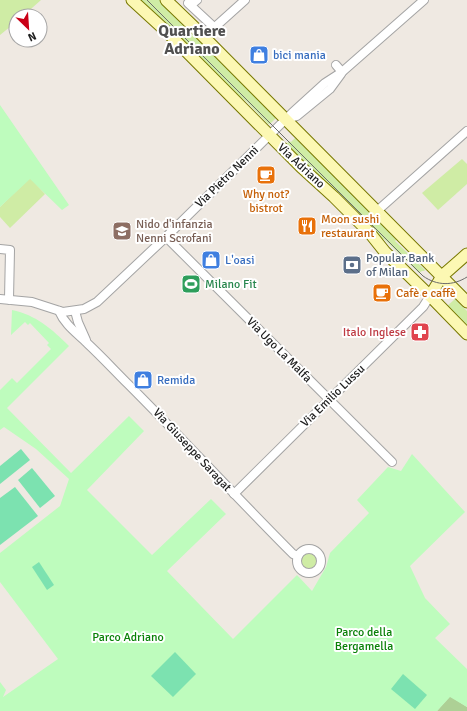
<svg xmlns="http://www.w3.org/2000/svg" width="467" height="711" font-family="Signika,sans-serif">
  <rect width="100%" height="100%" fill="#efe9e2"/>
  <g fill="#cfeca5">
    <polygon points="0,0 41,0 23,16 16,16 16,22 0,35"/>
    <polygon points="139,0 161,0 277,117 270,124 268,124 247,102 233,92"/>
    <polygon points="295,138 398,238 395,241 425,270 424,271 422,271 419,273 384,239 382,240 285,146 289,141 291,142"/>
    <polygon points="462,159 467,164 467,184 438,210 422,193"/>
    <polygon points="30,178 45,194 10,228 0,217 0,207"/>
    <polygon points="455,299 467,311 467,328 446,307"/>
    <circle cx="309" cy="560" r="9"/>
  </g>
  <polygon fill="#add095" points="450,696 467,707 467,711 437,711"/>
  <g fill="#befcbd">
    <polygon points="0,105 69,205 62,210 30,179 0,207"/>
    <path d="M12,310C36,315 52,329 69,346L7,408L71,473L129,416L144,431L87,490L152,555L211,499L226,514L167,571L233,639L297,575L312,591L326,567L330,553L369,513L357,500L388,467L401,471L412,454L465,512L410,566L425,598L450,624L435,638L467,669V707L450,697L437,711H0V682L6,690L3,697L58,659L0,582V553L60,506L69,479L36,449L4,427L0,430V390L12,378L17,383L51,349L47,345L49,343L30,323L28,325L25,322L11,335Z"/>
  </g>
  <g fill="#7ce2b0">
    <polygon points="21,449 30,460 0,484 0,466"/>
    <polygon points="32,468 55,496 40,508 18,480"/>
    <polygon points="15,487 38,516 0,545 0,498"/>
    <polygon points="39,562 54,585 47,590 32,567"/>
    <polygon points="175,652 196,674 173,697 151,676"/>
    <polygon points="403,674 427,695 415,709 391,689"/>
  </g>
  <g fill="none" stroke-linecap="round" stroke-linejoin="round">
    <g stroke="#a4a4a4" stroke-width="10">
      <g id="street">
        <polyline points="188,3 217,30"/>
        <polyline points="191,5 197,0"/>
        <polyline points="215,27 245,0"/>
        <polyline points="336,65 342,72"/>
        <polyline points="287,119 297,116 330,89 341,74"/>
        <polyline points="377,211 467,131"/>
        <polyline points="166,237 392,462"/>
        <polyline points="0,249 10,250 9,299 10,300"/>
        <polyline points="0,299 32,302 63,312 84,309 97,302 166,237 292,113 325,83 342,72 424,0"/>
        <path d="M59,311C65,325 77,333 87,343C101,356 114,370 128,384C184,440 237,498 293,554L298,556"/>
        <polyline points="75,311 78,322 86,340"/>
        <polyline points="234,494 423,307 430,296"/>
        <circle cx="309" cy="561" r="12"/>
      </g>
    </g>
    <g stroke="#787800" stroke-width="13">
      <g id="secondary">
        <polyline points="132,0 168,33 301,167 334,197 369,232 385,252 430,296 467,334"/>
        <polyline points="166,0 194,27 467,302"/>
        <polyline points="430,296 442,276 467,254"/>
      </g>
    </g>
    <use href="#street" stroke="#fff" stroke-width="8"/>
    <use href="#secondary" stroke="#fcf8b3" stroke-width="11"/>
    <path stroke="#6b6b6b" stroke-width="1" d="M147,0L423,276C437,286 453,286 467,277"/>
  </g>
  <defs>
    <g id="shop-square" transform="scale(1)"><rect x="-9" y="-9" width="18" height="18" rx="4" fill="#3f7fe0" stroke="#fff"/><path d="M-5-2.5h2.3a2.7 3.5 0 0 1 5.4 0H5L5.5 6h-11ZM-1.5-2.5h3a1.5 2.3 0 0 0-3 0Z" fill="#fff"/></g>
    <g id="cafe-square" transform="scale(1)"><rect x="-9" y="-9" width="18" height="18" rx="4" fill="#e8710a" stroke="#fff"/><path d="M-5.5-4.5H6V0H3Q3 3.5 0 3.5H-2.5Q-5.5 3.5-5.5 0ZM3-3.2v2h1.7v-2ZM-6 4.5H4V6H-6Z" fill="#fff"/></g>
    <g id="restaurant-square" transform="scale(1)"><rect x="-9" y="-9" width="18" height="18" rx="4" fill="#e8710a" stroke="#fff"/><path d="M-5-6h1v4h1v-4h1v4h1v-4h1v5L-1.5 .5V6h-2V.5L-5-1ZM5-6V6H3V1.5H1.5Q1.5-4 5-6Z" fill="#fff"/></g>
    <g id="school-square" transform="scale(1)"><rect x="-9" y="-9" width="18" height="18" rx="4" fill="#8d6e63" stroke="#fff"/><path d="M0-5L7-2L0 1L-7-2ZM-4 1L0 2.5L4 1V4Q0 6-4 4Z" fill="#fff"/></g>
    <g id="bank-square" transform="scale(1)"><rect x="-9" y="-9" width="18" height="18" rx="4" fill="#5c6f8a" stroke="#fff"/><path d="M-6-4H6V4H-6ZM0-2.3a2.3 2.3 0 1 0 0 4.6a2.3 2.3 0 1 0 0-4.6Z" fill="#fff"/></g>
    <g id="stadium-square" transform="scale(1)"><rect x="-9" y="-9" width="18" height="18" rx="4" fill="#2e9e5b" stroke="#fff"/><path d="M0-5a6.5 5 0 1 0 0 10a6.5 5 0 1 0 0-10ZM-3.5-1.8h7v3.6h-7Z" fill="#fff"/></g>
    <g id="pharmacy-square" transform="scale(1)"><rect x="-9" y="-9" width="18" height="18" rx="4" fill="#e0444e" stroke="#fff"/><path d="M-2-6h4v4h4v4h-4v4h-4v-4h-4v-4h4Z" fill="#fff"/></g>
  </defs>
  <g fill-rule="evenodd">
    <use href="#shop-square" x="259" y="55"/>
    <use href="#cafe-square" x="266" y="175"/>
    <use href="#restaurant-square" x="307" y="226"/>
    <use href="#school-square" x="122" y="231"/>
    <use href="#shop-square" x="211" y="260"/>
    <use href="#bank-square" x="352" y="265"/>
    <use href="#stadium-square" x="191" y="284"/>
    <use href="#cafe-square" x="382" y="293"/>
    <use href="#pharmacy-square" x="420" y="332"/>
    <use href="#shop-square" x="143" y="380"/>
  </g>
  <g text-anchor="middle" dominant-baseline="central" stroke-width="4" stroke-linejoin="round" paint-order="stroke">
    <g font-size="12" fill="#366cbe" stroke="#fff" text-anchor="start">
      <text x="273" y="55">bici mania</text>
      <text x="225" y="260">L'oasi</text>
      <text x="157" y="380">Remida</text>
    </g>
    <g font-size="12" fill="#1d1d1d" stroke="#fff">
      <text transform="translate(301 166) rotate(43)">Via Adriano</text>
      <text transform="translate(227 177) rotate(-44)">Via Pietro Nenni</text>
      <text transform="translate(279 350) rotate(45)">Via Ugo La Malfa</text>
      <text transform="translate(333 396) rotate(-44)">Via Emilio Lussu</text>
      <text transform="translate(192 450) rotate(47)">Via Giuseppe Saragat</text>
    </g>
    <g font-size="12" fill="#c56008" stroke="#fff" text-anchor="start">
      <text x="266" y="194" text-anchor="middle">Why not?<tspan x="266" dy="14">bistrot</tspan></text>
      <text x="321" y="219">Moon sushi<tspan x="321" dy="14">restaurant</tspan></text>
      <text x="396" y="293">Cafè e caffè</text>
    </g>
    <g font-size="12" fill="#785e54" stroke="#fff" text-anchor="start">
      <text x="136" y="224">Nido d'infanzia<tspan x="136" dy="14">Nenni Scrofani</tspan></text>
    </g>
    <g font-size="12" fill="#4e5e75" stroke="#fff" text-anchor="start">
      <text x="366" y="258">Popular Bank<tspan x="366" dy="14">of Milan</tspan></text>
    </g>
    <g font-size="12" fill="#27864d" stroke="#fff" text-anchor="start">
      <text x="205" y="284">Milano Fit</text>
    </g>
    <g font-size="12" fill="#be3a42" stroke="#fff" text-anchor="end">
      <text x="406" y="332">Italo Inglese</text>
    </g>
    <g font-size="12" fill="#098007" stroke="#fff">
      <text x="364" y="632">Parco della<tspan x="364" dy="14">Bergamella</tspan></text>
      <text x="128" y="637">Parco Adriano</text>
    </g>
    <g font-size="16" font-weight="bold" fill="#505050" stroke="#fff">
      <text x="192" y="31">Quartiere<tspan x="192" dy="18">Adriano</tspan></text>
    </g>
  </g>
  <g transform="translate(28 28) rotate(155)"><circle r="19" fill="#ffffff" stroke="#a5a5a5"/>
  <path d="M0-3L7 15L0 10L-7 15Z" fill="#ca0016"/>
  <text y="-6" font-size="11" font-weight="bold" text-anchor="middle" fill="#1d1d1d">N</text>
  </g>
</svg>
